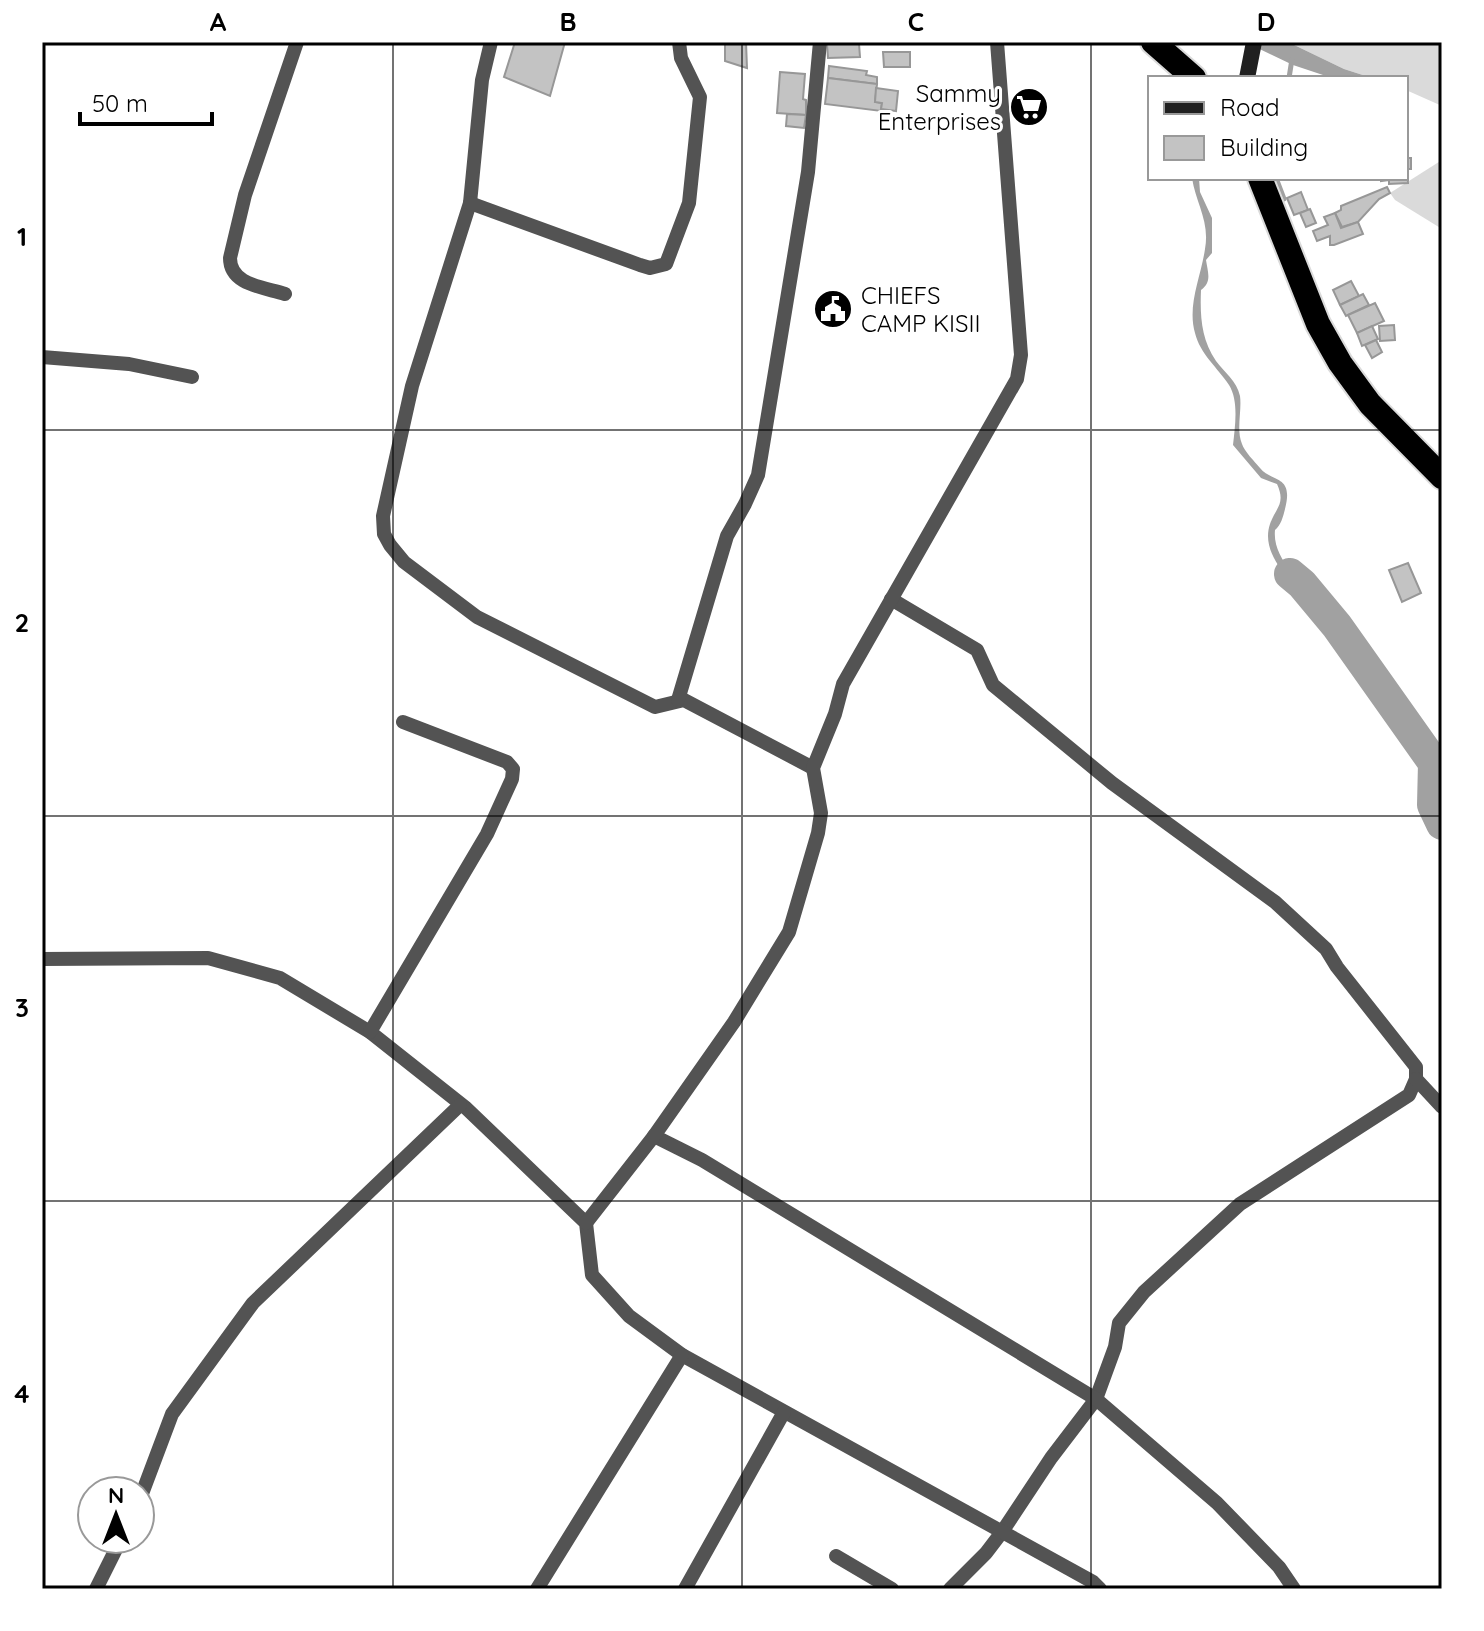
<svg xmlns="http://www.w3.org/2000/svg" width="1484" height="1631" font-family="Quicksand,sans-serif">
  <rect width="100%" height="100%" fill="#fff"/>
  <g fill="#dadada">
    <polygon points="1288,42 1442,42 1442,106 1406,90 1406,78 1372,78 1344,69"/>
    <polygon points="1442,160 1442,229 1395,200 1390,193"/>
  </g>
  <g fill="#a1a1a1">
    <polygon points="1245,42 1288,42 1344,69 1372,78 1332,78 1293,65"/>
    <path d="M1192,178H1199L1200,192L1212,218V253L1206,260C1208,273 1212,282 1201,290C1200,316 1201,339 1216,361C1224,372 1237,381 1240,396C1242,411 1236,430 1242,444C1244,451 1255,462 1260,468C1272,483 1294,474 1285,509C1283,517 1281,525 1275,530C1272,560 1303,582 1320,604C1296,589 1259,556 1270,524C1276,507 1286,504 1277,484L1261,478L1233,445C1235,426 1239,401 1229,385C1218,368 1200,354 1195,333C1187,305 1201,277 1205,249C1210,221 1196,204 1192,178Z"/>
  </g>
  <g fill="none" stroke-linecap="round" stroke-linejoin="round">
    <g stroke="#a1a1a1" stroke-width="5">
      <polyline points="1289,78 1292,59"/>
      <polyline points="1276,178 1284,199"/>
    </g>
    <polyline stroke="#a1a1a1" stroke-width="32" points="1290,574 1302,584 1337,626 1434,763 1433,805 1442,824"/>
  </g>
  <g fill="#c3c3c3" stroke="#979797" stroke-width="2">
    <polygon points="515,42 565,42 550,96 504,77"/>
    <polygon points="725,42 746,42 747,68 725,61"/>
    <polygon points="827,44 859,44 860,57 828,58"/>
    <polygon points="883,52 910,52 910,67 884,67"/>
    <polygon points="829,66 867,71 866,75 877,77 877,84 828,78"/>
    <polygon points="780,72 805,74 803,99 806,100 806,115 777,113"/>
    <polygon points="828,78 877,84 875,102 882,103 881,111 825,104"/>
    <polygon points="876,88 898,91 896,111 881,109 882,103 875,102"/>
    <polygon points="787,114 806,115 804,128 786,126"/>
    <polygon points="1406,158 1411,158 1411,169 1407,169 1408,183 1389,184 1389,180 1381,181 1381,178 1406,178"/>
    <polygon points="1387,187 1390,193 1379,199 1358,222 1342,227 1335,213 1341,210 1341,206"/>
    <polygon points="1301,192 1308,210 1294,215 1287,198"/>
    <polygon points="1310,209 1316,223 1306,227 1300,213"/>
    <polygon points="1335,213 1341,228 1358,222 1363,234 1334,245 1330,245 1330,236 1317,241 1313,231 1328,225 1324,217"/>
    <polygon points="1351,281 1359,296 1340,305 1333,290"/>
    <polygon points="1363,294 1369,305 1346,316 1340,305"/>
    <polygon points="1375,303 1384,321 1357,333 1348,315"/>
    <polygon points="1394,325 1395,340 1380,341 1379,326"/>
    <polygon points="1372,326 1378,339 1362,346 1357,333"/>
    <polygon points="1376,340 1382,352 1372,358 1365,345"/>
    <polygon points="1408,563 1421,593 1402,602 1389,570"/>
  </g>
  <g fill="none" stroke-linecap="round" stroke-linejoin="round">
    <g stroke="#dbdbdb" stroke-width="28">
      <g id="highway">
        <polyline points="1153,42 1194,78"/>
        <polyline points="1260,178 1318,324 1340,363 1370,404 1442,477"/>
      </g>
    </g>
    <g stroke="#535353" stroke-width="14">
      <polyline points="491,42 482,80 470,203 412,386 383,516 384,534 390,545 404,562 477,617 655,707 684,700 813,768"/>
      <polyline points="470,203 640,265 650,268 666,264 689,203 700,97 681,58 679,42"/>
      <path d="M285,294C263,287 230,285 230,258L245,195L297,42"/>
      <polyline points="42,357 129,364 192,377"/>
      <polyline points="891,599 977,650 993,685 1112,783 1275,902 1326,949 1337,967 1416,1067 1416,1079 1409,1095 1240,1204 1144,1292 1119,1323 1115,1347 1096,1399 1051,1458 1002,1532 986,1553 950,1589"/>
      <polyline points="678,700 727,536 745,504 758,475 808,172 820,42"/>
      <polyline points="42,959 208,958 280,978 370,1032 466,1108 586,1223 592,1275 629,1316 682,1355 1093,1582 1100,1589"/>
      <polyline points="370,1032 487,834 512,779 513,769 507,762 403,722"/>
      <polyline points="1416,1079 1442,1107"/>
      <polyline points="654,1136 702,1160 1096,1399 1217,1503 1279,1567 1294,1589"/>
      <polyline points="586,1223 654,1136 734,1022 789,932 818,833 821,813 813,768 835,714 843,684 1017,379 1021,355 997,42"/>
      <polyline points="140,1499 172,1414 253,1303 460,1105"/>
      <polyline points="836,1556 892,1589"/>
      <polyline points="96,1589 121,1539"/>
      <polyline points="537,1589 682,1355"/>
      <polyline points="685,1589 784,1412"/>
    </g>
    <polyline stroke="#202020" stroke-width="16" points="1247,78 1254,42"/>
    <use href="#highway" stroke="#000" stroke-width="24"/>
  </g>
  <path fill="none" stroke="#000" stroke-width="2" stroke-opacity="0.55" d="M393,42V1589M742,42V1589M1091,42V1589M42,430H1442M42,816H1442M42,1201H1442"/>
  <defs>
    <g id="supermarket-disc" transform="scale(2)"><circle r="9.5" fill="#000" stroke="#fff"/><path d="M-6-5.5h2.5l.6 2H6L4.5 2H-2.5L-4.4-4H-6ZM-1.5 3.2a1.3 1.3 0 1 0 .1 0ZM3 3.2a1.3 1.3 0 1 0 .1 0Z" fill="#fff"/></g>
    <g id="civic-disc" transform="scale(2)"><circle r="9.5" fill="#000" stroke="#fff"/><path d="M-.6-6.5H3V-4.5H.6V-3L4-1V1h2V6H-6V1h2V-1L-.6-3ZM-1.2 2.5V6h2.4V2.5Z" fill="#fff"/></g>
  </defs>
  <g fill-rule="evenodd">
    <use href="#supermarket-disc" x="1029" y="107"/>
    <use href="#civic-disc" x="833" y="309"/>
  </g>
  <g text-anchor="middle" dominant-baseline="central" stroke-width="6" stroke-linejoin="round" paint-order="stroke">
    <g font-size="24" fill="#000" stroke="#fff" text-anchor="end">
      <text x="1001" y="93">Sammy<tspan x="1001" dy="28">Enterprises</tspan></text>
      <text x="861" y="295" text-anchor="start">CHIEFS<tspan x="861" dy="28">CAMP KISII</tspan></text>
    </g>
  </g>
  <rect width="1484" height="1631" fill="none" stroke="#ffffff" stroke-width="88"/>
  <rect x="1148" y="76" width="260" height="104" fill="#ffffff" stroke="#999999" stroke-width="2"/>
  <rect x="1164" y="102" width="40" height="12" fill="#202020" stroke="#999999" stroke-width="2"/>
  <text x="1220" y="116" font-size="24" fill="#000000">Road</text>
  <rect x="1164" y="136" width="40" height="24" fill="#c3c3c3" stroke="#999999" stroke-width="2"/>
  <text x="1220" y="156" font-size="24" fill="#000000">Building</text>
  <g transform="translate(116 1515)"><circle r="38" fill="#ffffff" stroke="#999999" stroke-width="2"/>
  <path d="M0-6L14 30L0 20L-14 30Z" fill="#000000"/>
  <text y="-12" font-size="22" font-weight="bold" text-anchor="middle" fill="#000000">N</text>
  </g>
  <path d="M80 112v12h132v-12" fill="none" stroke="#000000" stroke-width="4"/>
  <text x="92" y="112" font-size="24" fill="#000000" stroke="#ffffff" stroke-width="6" paint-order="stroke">50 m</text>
  <rect x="44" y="44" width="1396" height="1543" fill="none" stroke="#000" stroke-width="3"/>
  <g font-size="26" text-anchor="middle" font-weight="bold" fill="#000">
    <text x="218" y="31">A</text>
    <text x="568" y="31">B</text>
    <text x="916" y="31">C</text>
    <text x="1266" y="31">D</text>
    <text x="22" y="246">1</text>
    <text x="22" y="632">2</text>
    <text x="22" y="1017">3</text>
    <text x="22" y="1403">4</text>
  </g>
</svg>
